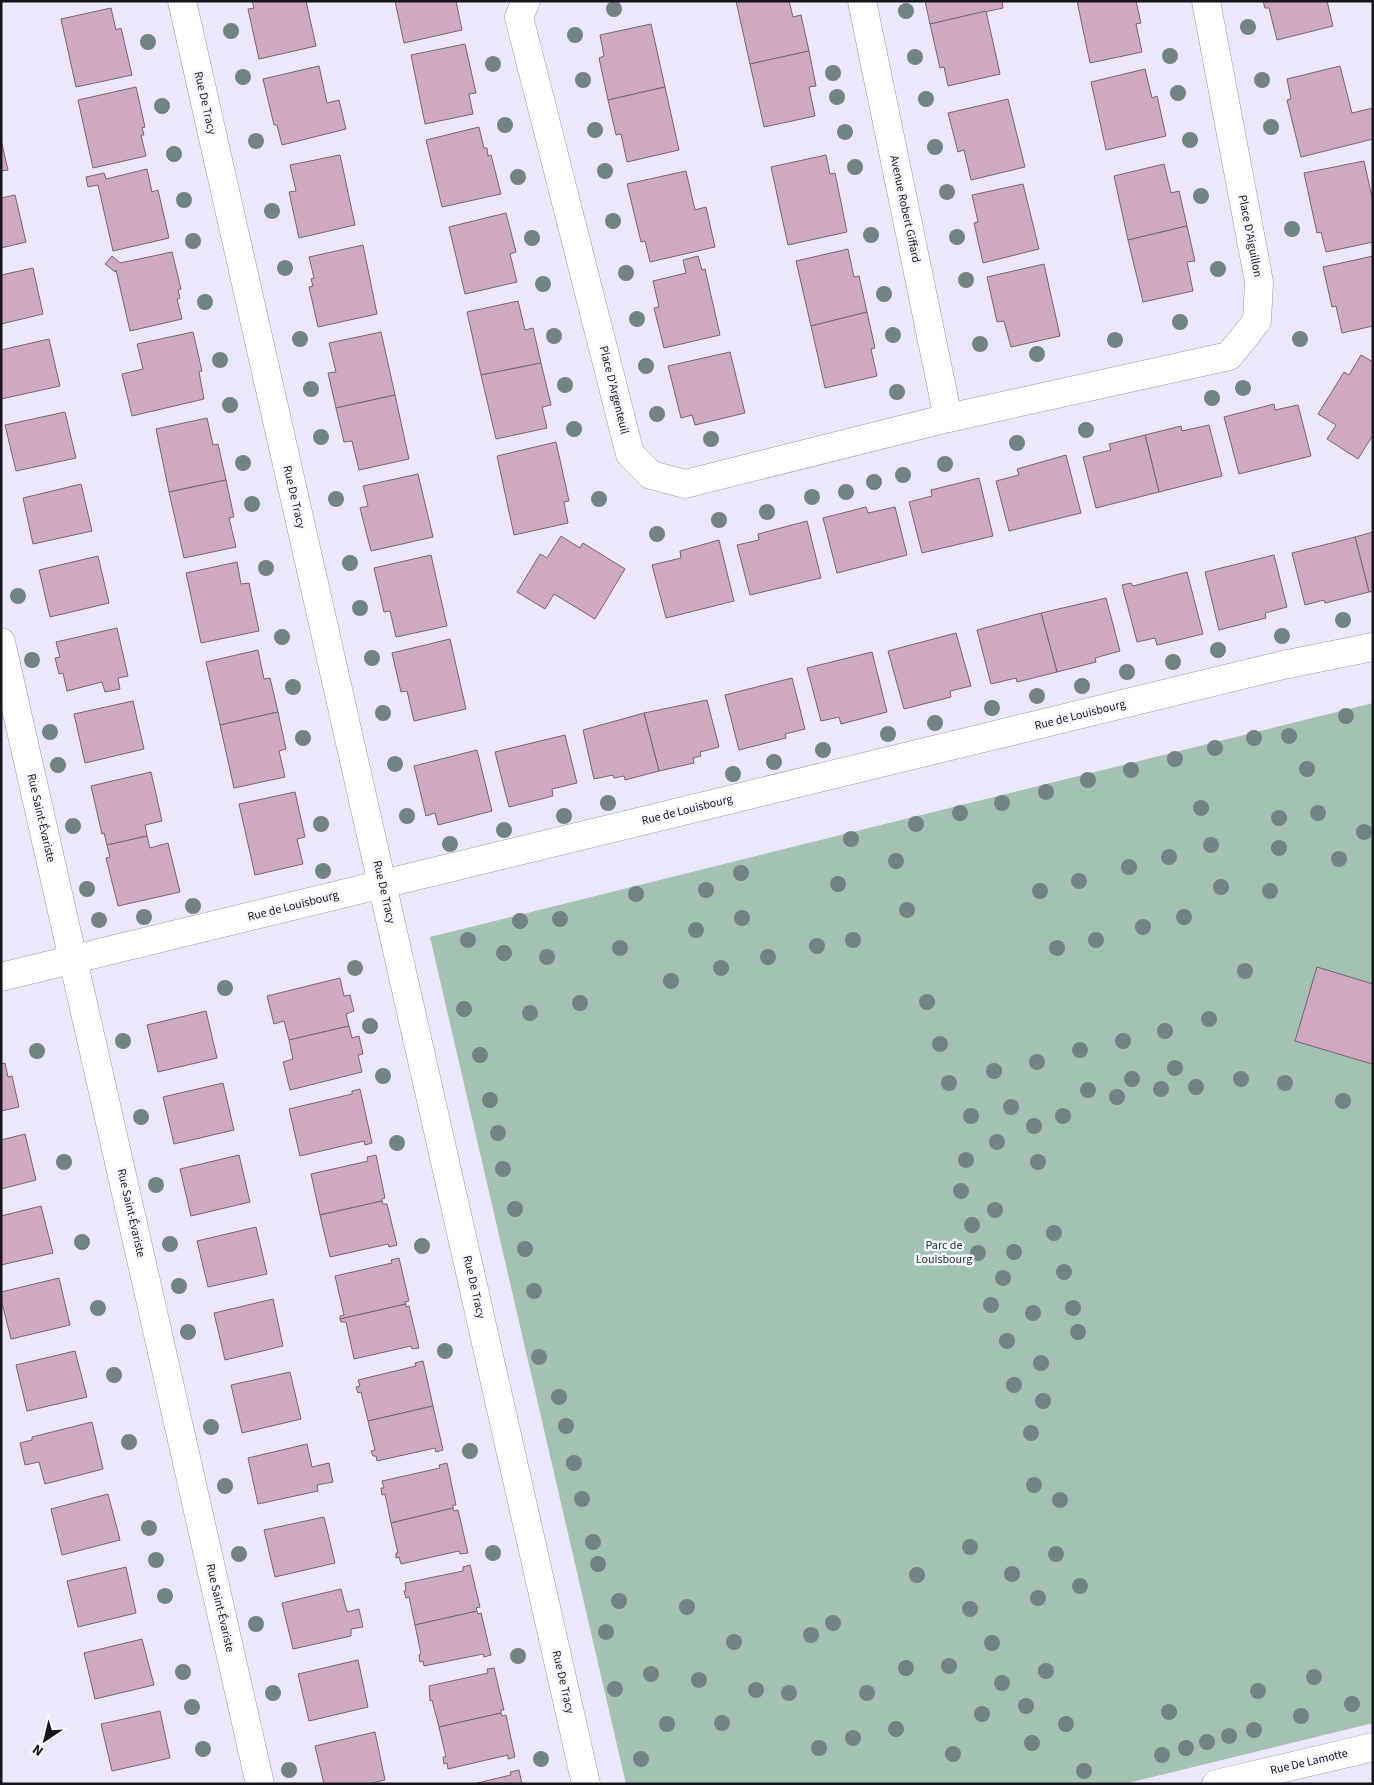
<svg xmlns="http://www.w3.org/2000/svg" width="1374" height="1785" font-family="'Source Sans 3',sans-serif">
  <rect width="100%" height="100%" fill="#ece7fa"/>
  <polygon fill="#a4c2b2" points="1373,703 1373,1723 1124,1784 626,1784 430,937"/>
  <g fill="#cea9c1" stroke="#776670">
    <polygon points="252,1 306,1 316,46 259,59 248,9 254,8"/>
    <polygon points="395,1 456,1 462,30 404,43"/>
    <polygon points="736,1 789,1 793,17 801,15 809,51 750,64"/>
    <polygon points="925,1 1002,1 1003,8 930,24"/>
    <polygon points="1077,1 1136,1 1141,23 1136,24 1142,52 1090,63"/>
    <polygon points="1263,1 1327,1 1333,26 1277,40 1269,8 1265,8"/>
    <polygon points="111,8 116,30 121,28 132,75 76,87 61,19"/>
    <polygon points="986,11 1000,74 948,86 944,67 940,68 930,24"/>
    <polygon points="651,24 665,87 608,100 599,58 604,56 600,35"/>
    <polygon points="465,44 476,93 469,94 473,114 425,124 411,55"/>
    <polygon points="809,51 816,86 809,87 815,116 764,127 750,64"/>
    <polygon points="319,66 327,103 339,100 346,129 282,145 277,125 274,125 263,79"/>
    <polygon points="1340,66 1352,113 1373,108 1373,139 1301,157 1287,100 1291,99 1287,79"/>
    <polygon points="1145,69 1152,98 1157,96 1166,136 1106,150 1091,82"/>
    <polygon points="136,87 145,127 142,128 144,135 141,135 146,156 93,168 78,100"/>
    <polygon points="665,87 679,150 627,162 621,134 616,135 608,100"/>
    <polygon points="1008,99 1025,167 971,180 964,150 958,152 948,113"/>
    <polygon points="479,127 484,148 487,148 488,156 491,155 501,194 442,207 426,140"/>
    <polygon points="1,140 8,170 1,171"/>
    <polygon points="340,155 355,225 299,238 289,192 296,191 290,165"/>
    <polygon points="826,155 830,174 835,173 847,232 788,245 771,167"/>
    <polygon points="1364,161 1373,202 1373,242 1326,252 1321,232 1317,233 1304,173"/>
    <polygon points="1164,164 1171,193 1179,191 1187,226 1128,240 1114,176"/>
    <polygon points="147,169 152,192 158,190 169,238 113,251 98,185 88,187 86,177 104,173 106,179"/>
    <polygon points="686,171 695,210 706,207 715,247 650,262 645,241 641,242 627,184"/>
    <polygon points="1023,184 1039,249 983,263 974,223 978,222 972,195"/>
    <polygon points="15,195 26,242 1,248 1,198"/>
    <polygon points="506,213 516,252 510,254 517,282 465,294 449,227"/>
    <polygon points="1187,226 1195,261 1187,262 1193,291 1143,302 1128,240"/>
    <polygon points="363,245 377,314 318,327 309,287 313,286 311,279 314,278 309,257"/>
    <polygon points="848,249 854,277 859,276 867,312 811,326 796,261"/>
    <polygon points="172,252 181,289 178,290 180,298 177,299 182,319 130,331 116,270 115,272 105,264 112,256 120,263"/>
    <polygon points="698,256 702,270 705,269 720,335 664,348 654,308 659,307 653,281 686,273 683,260"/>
    <polygon points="1373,256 1373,326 1342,333 1336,306 1332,307 1323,267"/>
    <polygon points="1044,264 1060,336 1011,347 1004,321 997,322 987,277"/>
    <polygon points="33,268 43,314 1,324 1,275"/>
    <polygon points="518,301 525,330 533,328 541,363 481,375 467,312"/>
    <polygon points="867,312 875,348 871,349 877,376 825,388 811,326"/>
    <polygon points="193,332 202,371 199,372 204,399 132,416 122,374 143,369 137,344"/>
    <polygon points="381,332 395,395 336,408 328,373 336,372 329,343"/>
    <polygon points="49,339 60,386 1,399 1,350"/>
    <polygon points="730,352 745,413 695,425 692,415 681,418 668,366"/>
    <polygon points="1361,355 1373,362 1373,435 1358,459 1327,439 1336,425 1318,414 1344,372 1349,375"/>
    <polygon points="541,363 551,405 542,407 547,428 496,439 481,375"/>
    <polygon points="395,395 409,459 359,470 352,441 344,442 336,408"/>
    <polygon points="1274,404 1275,410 1298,405 1311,456 1239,474 1224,417"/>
    <polygon points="65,412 76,458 16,471 5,425"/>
    <polygon points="207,418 213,445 218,444 226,480 169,492 156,429"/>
    <polygon points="1209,425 1222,476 1159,492 1145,435 1181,426 1182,431"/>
    <polygon points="1145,435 1159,492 1096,508 1083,457 1111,450 1109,444"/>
    <polygon points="556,442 569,501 564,502 568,523 514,535 497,456"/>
    <polygon points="1066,455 1081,513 1009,531 996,481 1019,475 1017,469"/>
    <polygon points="418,474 433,537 371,551 360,508 368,506 363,486"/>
    <polygon points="979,478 993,536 922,553 909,502 932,496 931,490"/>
    <polygon points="226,480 234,517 229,518 236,547 184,558 169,492"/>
    <polygon points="81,484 92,531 33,544 23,498"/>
    <polygon points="866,507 868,513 895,507 907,555 837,573 823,518"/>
    <polygon points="807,521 821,578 750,595 737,545 759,540 758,534"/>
    <polygon points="1373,532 1373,591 1369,592 1355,537"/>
    <polygon points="561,536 580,548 583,543 625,569 595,619 554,594 545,609 517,592 540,554 547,558"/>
    <polygon points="1355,537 1369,592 1325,603 1324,600 1305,605 1292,553"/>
    <polygon points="719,540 734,601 666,618 652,565 681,558 680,551"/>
    <polygon points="431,555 447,626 396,637 390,611 384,612 374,568"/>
    <polygon points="1274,555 1287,607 1265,613 1266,618 1219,630 1205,572"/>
    <polygon points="98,556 109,603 50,617 39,570"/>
    <polygon points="237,562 241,584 249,583 259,631 201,643 186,573"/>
    <polygon points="1187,572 1203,634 1157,645 1155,638 1137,642 1122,585 1131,583 1133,586"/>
    <polygon points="1106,598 1120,651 1095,658 1096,662 1057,672 1041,613"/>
    <polygon points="1041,613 1057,672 1017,682 1016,678 991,684 977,630"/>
    <polygon points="117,628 128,676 118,678 120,689 105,692 102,682 67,691 63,673 59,674 55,658 60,657 56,642"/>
    <polygon points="956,633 971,686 950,691 951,697 904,709 888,651"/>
    <polygon points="450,639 466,709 414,721 407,691 401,692 392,653"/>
    <polygon points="258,650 264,679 270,678 278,712 220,725 206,662"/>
    <polygon points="872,652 887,712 841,724 839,717 821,721 807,668"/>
    <polygon points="792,678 805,729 785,734 786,738 739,750 725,695"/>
    <polygon points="707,700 719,747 700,752 701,756 693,758 694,763 659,771 644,713"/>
    <polygon points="133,701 144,749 85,763 74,714"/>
    <polygon points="278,712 286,749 279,751 285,777 234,788 220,725"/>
    <polygon points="644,713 659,771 625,780 624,776 614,778 613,775 594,779 583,730"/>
    <polygon points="565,735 577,783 552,789 553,796 509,807 495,752"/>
    <polygon points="477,750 492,811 438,825 435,813 426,816 414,766"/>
    <polygon points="151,772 162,821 145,825 147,836 107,845 104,833 102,834 91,786"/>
    <polygon points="295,792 305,837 297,839 303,864 255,875 239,804"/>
    <polygon points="147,836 150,848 168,843 180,892 118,906 106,858 110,857 107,845"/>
    <polygon points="1317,967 1373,984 1372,1064 1295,1041"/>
    <polygon points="340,978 344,996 350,995 354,1011 346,1014 349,1026 289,1040 284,1021 274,1024 267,996"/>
    <polygon points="206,1011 217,1058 158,1072 147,1025"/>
    <polygon points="349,1026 352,1038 359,1036 363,1054 358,1055 362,1072 290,1090 283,1062 293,1059 289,1040"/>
    <polygon points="5,1063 8,1077 12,1076 19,1107 1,1111 1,1064"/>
    <polygon points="223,1083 234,1130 174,1144 163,1097"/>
    <polygon points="360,1089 372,1143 365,1145 364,1141 300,1156 289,1109 352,1094 352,1091"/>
    <polygon points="25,1134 36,1180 1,1189 1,1140"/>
    <polygon points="239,1155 250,1202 191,1216 180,1169"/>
    <polygon points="376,1155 385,1198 382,1199 382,1201 320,1215 311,1174 368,1161 367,1157"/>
    <polygon points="382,1201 383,1204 387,1204 397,1245 389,1247 388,1244 330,1257 320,1215"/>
    <polygon points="41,1206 53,1253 1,1265 1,1216"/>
    <polygon points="256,1227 267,1274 208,1287 197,1241"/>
    <polygon points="399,1258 409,1301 405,1302 406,1304 340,1319 340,1316 344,1315 335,1276 392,1263 391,1260"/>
    <polygon points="59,1278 70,1325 11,1339 1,1299 1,1292"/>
    <polygon points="273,1299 283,1346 225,1360 214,1313"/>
    <polygon points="406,1304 406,1307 409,1306 419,1348 412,1349 411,1346 354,1359 346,1322 341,1322 340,1319"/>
    <polygon points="75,1351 87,1397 27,1411 16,1365"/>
    <polygon points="423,1361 433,1406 368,1421 361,1392 358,1393 356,1387 360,1386 358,1380 416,1366 415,1363"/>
    <polygon points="290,1372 301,1419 242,1433 231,1385"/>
    <polygon points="433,1406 443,1450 436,1452 435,1448 377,1461 376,1456 373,1456 371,1451 375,1450 368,1421"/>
    <polygon points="92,1422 103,1469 45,1484 39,1462 25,1465 20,1443 32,1440 32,1437"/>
    <polygon points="307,1444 312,1467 329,1463 333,1482 317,1485 318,1491 258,1504 248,1458"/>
    <polygon points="447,1463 456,1505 453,1505 453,1508 391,1523 385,1494 382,1495 381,1488 384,1488 382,1481 440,1468 439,1465"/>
    <polygon points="108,1494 120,1540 62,1555 51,1509"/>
    <polygon points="453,1508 454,1511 458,1510 468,1553 460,1554 459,1551 401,1564 399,1557 396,1558 396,1553 398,1553 391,1523"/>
    <polygon points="324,1517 335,1563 275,1577 264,1530"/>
    <polygon points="470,1565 480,1607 476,1608 477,1611 415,1625 409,1597 406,1598 404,1591 406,1591 405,1583 463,1571 463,1567"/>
    <polygon points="126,1567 136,1613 78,1627 67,1581"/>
    <polygon points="341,1589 347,1612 359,1609 363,1627 351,1629 351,1636 293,1649 282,1603"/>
    <polygon points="477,1611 478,1614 481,1613 491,1655 484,1657 483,1654 424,1666 423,1661 420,1662 419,1655 421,1654 415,1625"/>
    <polygon points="142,1639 154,1685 95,1699 84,1653"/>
    <polygon points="358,1660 368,1707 309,1721 298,1674"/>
    <polygon points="494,1668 504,1710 501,1710 501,1713 439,1727 432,1700 430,1701 429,1686 488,1673 487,1669"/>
    <polygon points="160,1711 170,1758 112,1771 101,1724"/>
    <polygon points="501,1713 502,1716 506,1715 515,1757 508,1759 508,1755 448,1769 447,1763 444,1764 443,1757 446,1757 439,1727"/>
    <polygon points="375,1732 385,1780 368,1784 324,1784 315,1746"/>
    <polygon points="519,1770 522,1784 473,1784 511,1775 510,1772"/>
  </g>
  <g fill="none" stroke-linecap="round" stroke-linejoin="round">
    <g stroke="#9a96a7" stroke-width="29">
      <g id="minor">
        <polyline points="182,1 586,1784"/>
        <polyline points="526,1 519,17 630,454 651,475 685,484 948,418 1229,356 1257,321 1259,282 1206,1"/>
        <polyline points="862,1 948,418"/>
        <polyline points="1,642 260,1784"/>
        <polyline points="1,977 1283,665 1373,647"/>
        <polyline points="1216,1784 1373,1747"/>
      </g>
    </g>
    <use href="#minor" stroke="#fff" stroke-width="28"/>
  </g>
  <g fill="#728384">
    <circle cx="614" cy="9" r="8"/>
    <circle cx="906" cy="11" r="8"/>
    <circle cx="1248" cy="27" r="8"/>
    <circle cx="231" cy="31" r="8"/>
    <circle cx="575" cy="35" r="8"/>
    <circle cx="148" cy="42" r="8"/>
    <circle cx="1170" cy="56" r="8"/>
    <circle cx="915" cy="57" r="8"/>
    <circle cx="493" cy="64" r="8"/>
    <circle cx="833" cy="73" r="8"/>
    <circle cx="243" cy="77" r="8"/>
    <circle cx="583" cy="80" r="8"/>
    <circle cx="1262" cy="80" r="8"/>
    <circle cx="1178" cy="93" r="8"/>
    <circle cx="837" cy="97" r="8"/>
    <circle cx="926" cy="99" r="8"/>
    <circle cx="162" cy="106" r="8"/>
    <circle cx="505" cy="125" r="8"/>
    <circle cx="1271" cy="127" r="8"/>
    <circle cx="595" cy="130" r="8"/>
    <circle cx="845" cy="132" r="8"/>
    <circle cx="1190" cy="140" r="8"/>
    <circle cx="256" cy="141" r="8"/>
    <circle cx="935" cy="147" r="8"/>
    <circle cx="174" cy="154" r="8"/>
    <circle cx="855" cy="167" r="8"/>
    <circle cx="605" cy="171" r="8"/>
    <circle cx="518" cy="177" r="8"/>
    <circle cx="947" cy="192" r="8"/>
    <circle cx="1201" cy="196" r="8"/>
    <circle cx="184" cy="200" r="8"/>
    <circle cx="272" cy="211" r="8"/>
    <circle cx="613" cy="221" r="8"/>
    <circle cx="1292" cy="229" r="8"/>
    <circle cx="871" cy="235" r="8"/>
    <circle cx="957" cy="237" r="8"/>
    <circle cx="532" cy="238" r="8"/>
    <circle cx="193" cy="241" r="8"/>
    <circle cx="285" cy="268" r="8"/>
    <circle cx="1218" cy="269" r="8"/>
    <circle cx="626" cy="273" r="8"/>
    <circle cx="966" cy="280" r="8"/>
    <circle cx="543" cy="284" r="8"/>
    <circle cx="884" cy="294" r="8"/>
    <circle cx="205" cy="302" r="8"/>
    <circle cx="637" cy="319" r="8"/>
    <circle cx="1180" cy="322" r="8"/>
    <circle cx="893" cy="335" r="8"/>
    <circle cx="554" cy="336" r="8"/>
    <circle cx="300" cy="339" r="8"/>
    <circle cx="1300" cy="339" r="8"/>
    <circle cx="1115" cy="340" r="8"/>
    <circle cx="980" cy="344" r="8"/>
    <circle cx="1037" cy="354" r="8"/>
    <circle cx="220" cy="360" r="8"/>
    <circle cx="646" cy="366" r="8"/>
    <circle cx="565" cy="385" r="8"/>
    <circle cx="1243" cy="388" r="8"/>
    <circle cx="311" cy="389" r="8"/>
    <circle cx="897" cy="392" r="8"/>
    <circle cx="1212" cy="398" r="8"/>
    <circle cx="230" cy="405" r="8"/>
    <circle cx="657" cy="414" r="8"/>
    <circle cx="574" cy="429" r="8"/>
    <circle cx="1086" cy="430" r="8"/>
    <circle cx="321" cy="437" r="8"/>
    <circle cx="711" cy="439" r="8"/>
    <circle cx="1017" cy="443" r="8"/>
    <circle cx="243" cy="463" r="8"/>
    <circle cx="945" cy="464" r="8"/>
    <circle cx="903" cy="475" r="8"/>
    <circle cx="874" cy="482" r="8"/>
    <circle cx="846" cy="492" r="8"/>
    <circle cx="812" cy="497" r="8"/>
    <circle cx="336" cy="499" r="8"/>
    <circle cx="599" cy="499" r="8"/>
    <circle cx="252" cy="504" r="8"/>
    <circle cx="767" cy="512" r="8"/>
    <circle cx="719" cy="520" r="8"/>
    <circle cx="657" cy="534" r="8"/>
    <circle cx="350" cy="563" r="8"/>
    <circle cx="266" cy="568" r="8"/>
    <circle cx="18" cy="596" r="8"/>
    <circle cx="360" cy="608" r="8"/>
    <circle cx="1343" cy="620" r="8"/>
    <circle cx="1282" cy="636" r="8"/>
    <circle cx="282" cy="637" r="8"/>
    <circle cx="1218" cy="650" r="8"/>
    <circle cx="372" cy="658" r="8"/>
    <circle cx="32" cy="660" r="8"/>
    <circle cx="1173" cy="662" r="8"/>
    <circle cx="1127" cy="672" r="8"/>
    <circle cx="1082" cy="686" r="8"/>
    <circle cx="293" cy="687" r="8"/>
    <circle cx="1037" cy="696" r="8"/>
    <circle cx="992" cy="708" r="8"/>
    <circle cx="383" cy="713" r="8"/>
    <circle cx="1346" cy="716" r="8"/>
    <circle cx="935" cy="723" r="8"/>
    <circle cx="50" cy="732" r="8"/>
    <circle cx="888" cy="734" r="8"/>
    <circle cx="1289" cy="736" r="8"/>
    <circle cx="303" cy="738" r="8"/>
    <circle cx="1254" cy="738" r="8"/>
    <circle cx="1215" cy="748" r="8"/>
    <circle cx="823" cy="750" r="8"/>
    <circle cx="1175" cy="759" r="8"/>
    <circle cx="774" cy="762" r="8"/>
    <circle cx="395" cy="764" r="8"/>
    <circle cx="58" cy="765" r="8"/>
    <circle cx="1307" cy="769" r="8"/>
    <circle cx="1131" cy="770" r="8"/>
    <circle cx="733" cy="774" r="8"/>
    <circle cx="1088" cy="780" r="8"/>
    <circle cx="1046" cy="792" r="8"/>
    <circle cx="608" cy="803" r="8"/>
    <circle cx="1002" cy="803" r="8"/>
    <circle cx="1201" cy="808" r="8"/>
    <circle cx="960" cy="813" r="8"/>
    <circle cx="1318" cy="813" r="8"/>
    <circle cx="407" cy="816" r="8"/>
    <circle cx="564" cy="816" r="8"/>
    <circle cx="1279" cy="818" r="8"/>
    <circle cx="321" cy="824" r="8"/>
    <circle cx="916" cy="824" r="8"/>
    <circle cx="73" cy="826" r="8"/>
    <circle cx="504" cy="830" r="8"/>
    <circle cx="1364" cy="832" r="8"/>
    <circle cx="851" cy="839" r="8"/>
    <circle cx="450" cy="844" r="8"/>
    <circle cx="1211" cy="845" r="8"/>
    <circle cx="1279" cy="848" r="8"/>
    <circle cx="1169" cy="857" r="8"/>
    <circle cx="1339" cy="859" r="8"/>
    <circle cx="896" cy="861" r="8"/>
    <circle cx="1129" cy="867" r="8"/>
    <circle cx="323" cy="871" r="8"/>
    <circle cx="741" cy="873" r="8"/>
    <circle cx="1079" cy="881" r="8"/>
    <circle cx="838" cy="884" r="8"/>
    <circle cx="1221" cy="887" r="8"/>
    <circle cx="87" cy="889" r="8"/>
    <circle cx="706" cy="890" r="8"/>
    <circle cx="1040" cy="891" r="8"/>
    <circle cx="1270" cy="891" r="8"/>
    <circle cx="636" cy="894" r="8"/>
    <circle cx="193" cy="906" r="8"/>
    <circle cx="907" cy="910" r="8"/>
    <circle cx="144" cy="917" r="8"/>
    <circle cx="1184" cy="917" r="8"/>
    <circle cx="742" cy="918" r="8"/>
    <circle cx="560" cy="919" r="8"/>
    <circle cx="99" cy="920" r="8"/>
    <circle cx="520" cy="921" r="8"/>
    <circle cx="1143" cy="927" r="8"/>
    <circle cx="696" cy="930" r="8"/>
    <circle cx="468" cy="940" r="8"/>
    <circle cx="853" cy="940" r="8"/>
    <circle cx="1096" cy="940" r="8"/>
    <circle cx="817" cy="946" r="8"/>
    <circle cx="620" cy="948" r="8"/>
    <circle cx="1057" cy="948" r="8"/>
    <circle cx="504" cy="953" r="8"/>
    <circle cx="547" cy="957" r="8"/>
    <circle cx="768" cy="957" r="8"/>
    <circle cx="355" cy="968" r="8"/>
    <circle cx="721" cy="968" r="8"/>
    <circle cx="1245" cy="971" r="8"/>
    <circle cx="671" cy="981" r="8"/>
    <circle cx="225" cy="988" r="8"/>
    <circle cx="927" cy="1002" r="8"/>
    <circle cx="580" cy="1003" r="8"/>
    <circle cx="464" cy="1009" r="8"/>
    <circle cx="530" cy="1013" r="8"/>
    <circle cx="1209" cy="1019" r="8"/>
    <circle cx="370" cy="1026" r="8"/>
    <circle cx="1165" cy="1031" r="8"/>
    <circle cx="123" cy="1041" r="8"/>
    <circle cx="1123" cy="1041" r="8"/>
    <circle cx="940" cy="1044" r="8"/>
    <circle cx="1080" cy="1050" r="8"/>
    <circle cx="37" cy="1051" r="8"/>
    <circle cx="480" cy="1055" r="8"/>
    <circle cx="1037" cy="1062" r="8"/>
    <circle cx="1175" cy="1068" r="8"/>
    <circle cx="994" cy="1071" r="8"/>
    <circle cx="383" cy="1076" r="8"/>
    <circle cx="1132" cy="1079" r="8"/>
    <circle cx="1241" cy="1079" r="8"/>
    <circle cx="949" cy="1083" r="8"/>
    <circle cx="1285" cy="1083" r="8"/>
    <circle cx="1196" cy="1087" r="8"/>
    <circle cx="1161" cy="1089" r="8"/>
    <circle cx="1088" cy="1090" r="8"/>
    <circle cx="1117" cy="1097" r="8"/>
    <circle cx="490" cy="1100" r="8"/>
    <circle cx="1343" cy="1101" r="8"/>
    <circle cx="1011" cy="1107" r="8"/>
    <circle cx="971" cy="1116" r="8"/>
    <circle cx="1063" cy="1116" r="8"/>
    <circle cx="141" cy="1117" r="8"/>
    <circle cx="1034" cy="1126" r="8"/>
    <circle cx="498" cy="1133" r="8"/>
    <circle cx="997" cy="1142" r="8"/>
    <circle cx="397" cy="1143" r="8"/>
    <circle cx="966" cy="1160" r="8"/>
    <circle cx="64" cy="1162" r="8"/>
    <circle cx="1038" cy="1162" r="8"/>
    <circle cx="503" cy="1169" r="8"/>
    <circle cx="156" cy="1185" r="8"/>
    <circle cx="961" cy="1191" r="8"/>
    <circle cx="515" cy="1209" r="8"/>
    <circle cx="995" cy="1210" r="8"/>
    <circle cx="972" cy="1225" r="8"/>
    <circle cx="1054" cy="1233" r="8"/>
    <circle cx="82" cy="1242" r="8"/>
    <circle cx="170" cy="1244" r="8"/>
    <circle cx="422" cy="1246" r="8"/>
    <circle cx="525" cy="1249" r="8"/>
    <circle cx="1014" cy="1252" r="8"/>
    <circle cx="978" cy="1253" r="8"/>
    <circle cx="1064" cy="1272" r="8"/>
    <circle cx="1003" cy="1278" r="8"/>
    <circle cx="179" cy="1286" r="8"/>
    <circle cx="534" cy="1291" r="8"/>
    <circle cx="991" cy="1305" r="8"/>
    <circle cx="98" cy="1308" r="8"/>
    <circle cx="1073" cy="1308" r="8"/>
    <circle cx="1033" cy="1313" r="8"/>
    <circle cx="188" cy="1332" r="8"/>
    <circle cx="1078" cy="1332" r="8"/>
    <circle cx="1007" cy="1341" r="8"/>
    <circle cx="445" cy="1351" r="8"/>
    <circle cx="539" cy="1357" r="8"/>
    <circle cx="1041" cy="1363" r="8"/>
    <circle cx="114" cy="1375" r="8"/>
    <circle cx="1014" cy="1385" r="8"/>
    <circle cx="559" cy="1397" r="8"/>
    <circle cx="1043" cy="1401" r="8"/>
    <circle cx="566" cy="1426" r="8"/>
    <circle cx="211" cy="1427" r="8"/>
    <circle cx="1031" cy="1433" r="8"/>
    <circle cx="129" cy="1442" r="8"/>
    <circle cx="470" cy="1451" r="8"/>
    <circle cx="574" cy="1463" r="8"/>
    <circle cx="1034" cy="1485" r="8"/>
    <circle cx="225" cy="1486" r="8"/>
    <circle cx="582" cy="1499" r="8"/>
    <circle cx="1060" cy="1500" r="8"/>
    <circle cx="149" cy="1528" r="8"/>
    <circle cx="593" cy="1542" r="8"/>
    <circle cx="970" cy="1547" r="8"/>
    <circle cx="493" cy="1553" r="8"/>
    <circle cx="239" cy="1554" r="8"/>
    <circle cx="1056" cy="1554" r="8"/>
    <circle cx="156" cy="1560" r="8"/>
    <circle cx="598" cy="1564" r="8"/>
    <circle cx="1012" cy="1574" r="8"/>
    <circle cx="917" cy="1575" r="8"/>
    <circle cx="1080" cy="1586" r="8"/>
    <circle cx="165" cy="1596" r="8"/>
    <circle cx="1038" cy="1598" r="8"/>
    <circle cx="619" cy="1601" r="8"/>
    <circle cx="687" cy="1607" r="8"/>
    <circle cx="970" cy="1609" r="8"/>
    <circle cx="833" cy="1623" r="8"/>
    <circle cx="256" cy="1624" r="8"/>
    <circle cx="606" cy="1632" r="8"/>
    <circle cx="811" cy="1635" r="8"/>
    <circle cx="734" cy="1642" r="8"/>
    <circle cx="992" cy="1643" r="8"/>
    <circle cx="518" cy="1656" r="8"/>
    <circle cx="949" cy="1666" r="8"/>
    <circle cx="906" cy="1668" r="8"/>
    <circle cx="1046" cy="1671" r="8"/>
    <circle cx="183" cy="1672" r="8"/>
    <circle cx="651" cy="1674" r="8"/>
    <circle cx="1314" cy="1677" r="8"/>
    <circle cx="699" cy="1680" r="8"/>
    <circle cx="1002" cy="1683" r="8"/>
    <circle cx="615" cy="1689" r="8"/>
    <circle cx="756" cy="1690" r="8"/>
    <circle cx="1258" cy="1691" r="8"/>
    <circle cx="273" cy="1693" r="8"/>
    <circle cx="789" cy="1693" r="8"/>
    <circle cx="867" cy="1693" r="8"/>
    <circle cx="1352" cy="1704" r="8"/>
    <circle cx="1026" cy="1706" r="8"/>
    <circle cx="192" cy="1707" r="8"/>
    <circle cx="1169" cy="1712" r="8"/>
    <circle cx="982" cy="1714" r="8"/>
    <circle cx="1301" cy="1716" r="8"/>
    <circle cx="722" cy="1723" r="8"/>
    <circle cx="667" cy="1724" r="8"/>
    <circle cx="1066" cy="1724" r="8"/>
    <circle cx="896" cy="1729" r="8"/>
    <circle cx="1254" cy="1730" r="8"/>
    <circle cx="1229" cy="1736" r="8"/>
    <circle cx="853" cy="1738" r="8"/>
    <circle cx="1207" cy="1742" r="8"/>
    <circle cx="1032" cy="1743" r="8"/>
    <circle cx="819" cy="1748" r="8"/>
    <circle cx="1186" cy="1748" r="8"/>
    <circle cx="203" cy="1749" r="8"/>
    <circle cx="953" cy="1754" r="8"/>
    <circle cx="1162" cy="1755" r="8"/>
    <circle cx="541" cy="1759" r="8"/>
    <circle cx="641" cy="1759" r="8"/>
    <circle cx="289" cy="1770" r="8"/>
    <circle cx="1084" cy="1771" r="8"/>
  </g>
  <g text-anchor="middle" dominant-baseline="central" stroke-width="5" stroke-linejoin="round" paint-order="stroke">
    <g font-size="12" fill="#16151b" stroke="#f8f6fe">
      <text transform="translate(205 103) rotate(77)">Rue De Tracy</text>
      <text transform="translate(905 209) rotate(78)">Avenue Robert Giffard</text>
      <text transform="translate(1250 236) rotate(79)">Place D'Aiguillon</text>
      <text transform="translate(614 390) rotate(76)">Place D'Argenteuil</text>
      <text transform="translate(294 497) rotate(77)">Rue De Tracy</text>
      <text transform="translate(1080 715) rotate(-14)">Rue de Louisbourg</text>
      <text transform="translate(687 810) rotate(-14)">Rue de Louisbourg</text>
      <text transform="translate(41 818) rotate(77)">Rue Saint-Évariste</text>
      <text transform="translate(384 892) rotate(77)">Rue De Tracy</text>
      <text transform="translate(293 906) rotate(-14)">Rue de Louisbourg</text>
      <text transform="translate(131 1213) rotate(77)">Rue Saint-Évariste</text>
      <text transform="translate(474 1287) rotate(77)">Rue De Tracy</text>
      <text transform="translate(220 1608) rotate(77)">Rue Saint-Évariste</text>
      <text transform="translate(563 1682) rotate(77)">Rue De Tracy</text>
      <text transform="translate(1309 1762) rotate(-13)">Rue De Lamotte</text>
    </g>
    <g font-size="12" fill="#0f3223" stroke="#f8f6fe">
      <text x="944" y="1245">Parc de<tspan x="944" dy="14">Louisbourg</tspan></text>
    </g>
  </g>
  <rect width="1374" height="1785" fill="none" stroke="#16151b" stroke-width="5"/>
  <g transform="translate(45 1740) rotate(215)" stroke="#f8f6fe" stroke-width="4" paint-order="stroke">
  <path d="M0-4L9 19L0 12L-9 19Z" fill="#16151b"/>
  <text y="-8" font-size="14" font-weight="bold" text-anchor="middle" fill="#16151b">N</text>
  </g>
</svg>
